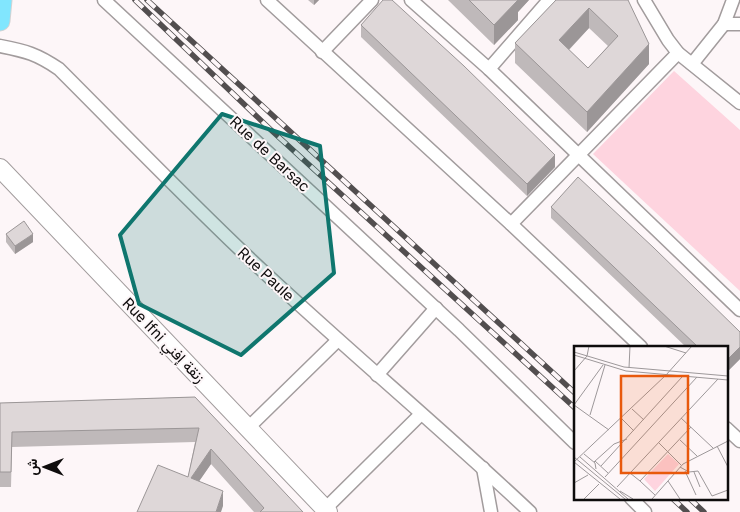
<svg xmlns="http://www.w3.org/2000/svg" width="740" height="512" font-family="Inter,Vazirmatn,sans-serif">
  <rect width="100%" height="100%" fill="#fdf6f8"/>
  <polygon fill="#fed4df" points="674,71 740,130 740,291 593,154"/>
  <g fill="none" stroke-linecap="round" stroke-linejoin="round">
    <g stroke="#a29c9d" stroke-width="15">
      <g id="street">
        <polyline points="104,0 459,330 575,443"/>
        <polyline points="267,0 511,224 641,347"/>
        <polyline points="411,0 489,69 740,310"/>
        <polyline points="644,0 668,40 678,53 740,103"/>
        <polyline points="724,24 740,24"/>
        <path d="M0,46C26,51 37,54 59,69C128,138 195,208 266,274C353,355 444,431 530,512"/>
        <polyline points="322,52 372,0"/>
        <polyline points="692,64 724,24 733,0"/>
        <polyline points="489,69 549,0"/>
        <polyline points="511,224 678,53"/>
        <polyline points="377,375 436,308"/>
        <polyline points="248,428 338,340"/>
        <polyline points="726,428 740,441"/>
        <polyline points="483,468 491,512"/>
        <polyline points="631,498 645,512"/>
        <polyline points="325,509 421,414"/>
      </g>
    </g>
    <g stroke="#a29c9d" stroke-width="20">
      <polyline id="secondary" points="0,168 328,512"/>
    </g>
    <g stroke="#d4d3d3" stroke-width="21">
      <polyline id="primary" points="0,21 2,0"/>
    </g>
    <use href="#street" stroke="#fff" stroke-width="12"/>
    <use href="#secondary" stroke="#fff" stroke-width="18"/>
    <use href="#primary" stroke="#81e6fe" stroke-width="19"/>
    <g stroke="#524e4f" stroke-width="5.5">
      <g id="rail">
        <polyline points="135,0 271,130 575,408"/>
        <polyline points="147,0 575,393"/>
        <polyline points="672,498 687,512"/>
        <polyline points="689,498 704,512"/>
      </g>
    </g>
    <use href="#rail" stroke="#fdf6f8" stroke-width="4" stroke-dasharray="11" stroke-linecap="butt"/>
  </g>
  <g fill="#bfb9ba" fill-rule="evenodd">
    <polygon points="308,0 319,0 314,5"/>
    <polygon points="448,0 529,0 518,12 518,20 494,45"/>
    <path d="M556,0H628L649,64L587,132L515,63V43ZM589,28L608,46L588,68L569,50Z"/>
    <polygon points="361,25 555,167 527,196 361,37"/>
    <polygon points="551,207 740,332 740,359 726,373 726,347 686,347 551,218"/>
    <polygon points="6,234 33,242 15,254 6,242"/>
    <polygon points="195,397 303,512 254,512 211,464 199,481 223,506 188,477 195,442 12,447 11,487 0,487 0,403"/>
  </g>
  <g fill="#9b9697">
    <polygon points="314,0 319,0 314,5"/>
    <polygon points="515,0 529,0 518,12 518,20 494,45 494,25"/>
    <polygon points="589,8 589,28 559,60 559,40"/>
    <polygon points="649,44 649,64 587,132 587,112"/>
    <polygon points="555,155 555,167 527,196 527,184"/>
    <polygon points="33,234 33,242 15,254 15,246"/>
    <polygon points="740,347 740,359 726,373 726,361"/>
    <polygon points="211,449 211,464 191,493 191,478"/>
    <polygon points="223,491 223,506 221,512 216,512"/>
  </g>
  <g fill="#ded7d8" stroke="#9b9697" fill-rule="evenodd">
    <polygon points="383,0 392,0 464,66 555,155 527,184 361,25"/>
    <polygon points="469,0 518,0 494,25"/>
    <path d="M556,0H628L649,44L587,112L515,43ZM589,8L618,36L588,68L559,40Z"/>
    <polygon points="578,177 654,248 740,332 740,347 726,361 726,347 698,347 551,207"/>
    <polygon points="24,221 33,234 15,246 6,234"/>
    <polygon points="195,397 303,512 260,512 264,508 211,449 191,478 223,491 216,512 137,512 158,465 188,477 199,428 12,432 11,472 0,472 0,403"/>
  </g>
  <path fill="#0f766e" fill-opacity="0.2" stroke="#0f766e" stroke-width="4" stroke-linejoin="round" d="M222,114L320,146L334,273L241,355L139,304L120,235Z"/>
  <g text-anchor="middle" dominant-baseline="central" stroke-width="4" stroke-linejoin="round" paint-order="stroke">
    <g font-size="15" fill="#0e0c0c" stroke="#fdf6f8">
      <text transform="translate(270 154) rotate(43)">Rue de Barsac</text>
      <text transform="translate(266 274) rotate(43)">Rue Paule</text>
      <text transform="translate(164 340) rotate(46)">Rue Ifni زنقة إفني</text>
    </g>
  </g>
  <g transform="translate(574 346)">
    <rect width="154" height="154" fill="#fdf6f8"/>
    <path d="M94,108L105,118L81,145L70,133Z" fill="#fed4df"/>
    <path fill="none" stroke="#9d989a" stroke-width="1" d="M90,0L112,7M0,6L50,21L154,30M0,9L52,25L154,34M55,22L56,0M0,25L13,10L15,0M0,59L29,19M0,59L35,84M58,63L70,74M16,69L31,19M47,72L60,85M107,72L139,102M106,94L123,110M85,97L107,119M143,100L154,121M10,108L21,117L22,123M0,111L51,153M6,111L54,153M21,115L34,127M0,116L92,29L118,0M0,116L46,153M20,116L40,98L53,93M27,120L108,31M106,121L115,126L124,125L138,150L154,144M111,125L122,149M120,126L126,141M56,127L66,135L117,81M31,131L123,31M66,135L81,149M94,135L106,153M0,137L14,129M43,141L144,33M46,145L59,153M10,153L25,138M78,153L109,118L154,95"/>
    <path fill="#e8590c" fill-opacity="0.15" stroke="#e8590c" stroke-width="2.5" d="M47,30H114V127H47Z"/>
    <rect width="154" height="154" fill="none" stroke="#0e0c0c" stroke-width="2.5"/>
  </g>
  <g transform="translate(45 467) rotate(270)" stroke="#fdf6f8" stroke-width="4" paint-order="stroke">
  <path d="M0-4L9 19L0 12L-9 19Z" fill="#0e0c0c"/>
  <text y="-8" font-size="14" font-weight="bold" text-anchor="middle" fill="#0e0c0c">ش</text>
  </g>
</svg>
